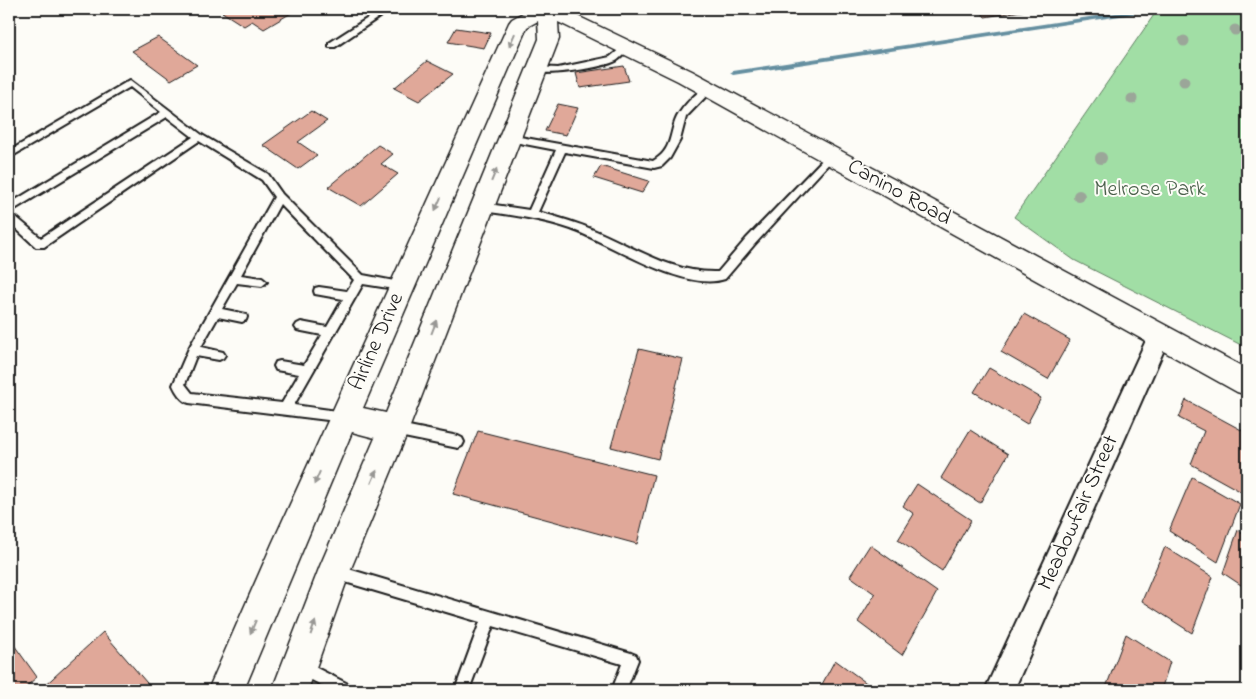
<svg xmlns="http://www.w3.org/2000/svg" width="1256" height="699" font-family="'Indie Flower',sans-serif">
  <rect width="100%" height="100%" fill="#fdfcf7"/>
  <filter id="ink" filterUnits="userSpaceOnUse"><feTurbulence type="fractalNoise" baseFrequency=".02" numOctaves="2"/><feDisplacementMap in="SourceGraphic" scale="10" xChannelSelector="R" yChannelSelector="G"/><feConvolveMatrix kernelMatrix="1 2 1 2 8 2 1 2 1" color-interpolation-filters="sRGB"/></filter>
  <g filter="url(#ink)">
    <polygon fill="#a1dea5" stroke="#5e7d60" points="1158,9 1247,9 1247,348 1074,260 1014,217"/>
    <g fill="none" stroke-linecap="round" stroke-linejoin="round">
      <polygon fill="#658fa0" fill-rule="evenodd" points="1142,9 1156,9 1153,11 733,75 730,73 733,71"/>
    </g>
    <g fill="#e0a899" stroke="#1c1c1c">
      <polygon points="228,9 298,9 264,29 252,21 244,26 222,12"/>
      <polygon points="979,9 1033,9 985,17"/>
      <polygon points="456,28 491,33 484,48 448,42"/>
      <polygon points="158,37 197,65 171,80 132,51"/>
      <polygon points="427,61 453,74 419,101 394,88"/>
      <polygon points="624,66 629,81 580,88 576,73"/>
      <polygon points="558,104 578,108 566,135 545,131"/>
      <polygon points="311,111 327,121 298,142 317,155 298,169 263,145"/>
      <polygon points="378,145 393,154 381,164 398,174 361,206 328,187"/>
      <polygon points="601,166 649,181 642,193 594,178"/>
      <polygon points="1024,314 1070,340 1048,379 1001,352"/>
      <polygon points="639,349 683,359 658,459 611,447"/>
      <polygon points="989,368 1041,398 1027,424 974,392"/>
      <polygon points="1186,400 1247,433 1247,495 1191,464 1204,431 1179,418"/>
      <polygon points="970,430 1008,454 980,503 941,478"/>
      <polygon points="478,431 654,475 637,544 453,494"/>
      <polygon points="1192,477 1240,504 1218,562 1169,531"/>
      <polygon points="917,484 971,520 942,571 898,540 914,514 903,506"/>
      <polygon points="1238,530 1247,536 1247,589 1223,573"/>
      <polygon points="870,545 937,592 902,655 858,622 875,594 850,576"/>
      <polygon points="1165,547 1213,577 1192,633 1142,601"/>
      <polygon points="103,632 153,690 40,690"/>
      <polygon points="1126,634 1170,662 1161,690 1105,690"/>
      <polygon points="9,638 37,677 22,690 9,690"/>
      <polygon points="835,660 876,690 819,690"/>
    </g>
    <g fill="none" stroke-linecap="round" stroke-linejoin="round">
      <g stroke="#1c1c1c" stroke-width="4">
        <g id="lane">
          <polygon points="382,9 391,9 335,47 329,47 329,43"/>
          <path d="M626,44L630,47C627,51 621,58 616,61C605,67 541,78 532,70L536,67L558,68L610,57Z"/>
          <path d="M130,80L202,135L268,174L282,194L363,275L405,283L406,286L405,289L401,290L363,284L294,405L344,412L348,413L350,417L348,421L344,422L189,403C182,401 176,392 173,385L189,348L274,197L262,180L199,141L44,247H36L9,222V204L161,112L130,87L9,158V151ZM167,117L193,137L41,238L10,212ZM280,204L354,280L347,291L319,287L315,288L314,291L315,294L343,299L327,327L301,322L297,324L295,327L297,330L322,335L304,365L280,361L276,362L274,366L276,370L299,374L282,403L192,393L185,384L196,356L219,360L223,358L225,355L223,352L201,347L218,317L242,322L246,320L247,317L246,314L222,309L237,283L262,286L267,282L262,278L241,275Z"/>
          <path d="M709,86L713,89L686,117L680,140L670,158L662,166L654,168L565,152L538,212C558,217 578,223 596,231C636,248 674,274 718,272L746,239L828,154H834V158L754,245L725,279C684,293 610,243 571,229C541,219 512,215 481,211L476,207L481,203L529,210L556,150L509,141L504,138L506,136L509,135L653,161C673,150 669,133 677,117C683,106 698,90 709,86Z"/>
          <polygon points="394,423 458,436 462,438 464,442 462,446 458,448 394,435 390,433 388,429 390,425"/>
          <polygon points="335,565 631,653 636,655 638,660 626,690 612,690 622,664 493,626 469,690 455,690 480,622 335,579 330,577 328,572 330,567"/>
          <polygon points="301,660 350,685 352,690 331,690 296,672 294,667 296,662"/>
        </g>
      </g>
      <g stroke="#1c1c1c" stroke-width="4">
        <polygon id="street" points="1159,326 1167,329 1170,336 1014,690 985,690 1148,336 1151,329"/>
      </g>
      <g stroke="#1c1c1c" stroke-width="3">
        <path id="secondary" d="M530,9H563L692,71L1247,369V395L1237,392L678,81L558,22L559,39L409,429L352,566L308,690H272L320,566L375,438L352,432L244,690H208L272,544L509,23L512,19ZM538,21L539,39L386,413L363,408L527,27Z"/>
      </g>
      <use href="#lane" fill="#fdfcf7" fill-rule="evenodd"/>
      <use href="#street" fill="#fdfcf7" fill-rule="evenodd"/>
      <use href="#secondary" fill="#fdfcf7" fill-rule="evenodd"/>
    </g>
    <g fill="#9ba699">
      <circle cx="1235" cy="30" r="5.5"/>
      <circle cx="1184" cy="41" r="5.5"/>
      <circle cx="1184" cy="81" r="5.5"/>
      <circle cx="1132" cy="99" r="5.5"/>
      <circle cx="1101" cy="158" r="6"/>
      <circle cx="1079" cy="196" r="6"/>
    </g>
    <defs><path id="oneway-solid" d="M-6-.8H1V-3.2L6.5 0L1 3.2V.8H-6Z" transform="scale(1.25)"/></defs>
    <g fill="#989794">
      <use href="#oneway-solid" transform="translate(512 40) rotate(114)"/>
      <use href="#oneway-solid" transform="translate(494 175) rotate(-68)"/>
      <use href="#oneway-solid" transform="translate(438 204) rotate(114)"/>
      <use href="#oneway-solid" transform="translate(434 327) rotate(-69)"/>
      <use href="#oneway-solid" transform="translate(374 477) rotate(-67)"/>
      <use href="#oneway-solid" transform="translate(317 478) rotate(114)"/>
      <use href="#oneway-solid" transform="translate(253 627) rotate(113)"/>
      <use href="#oneway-solid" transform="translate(313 628) rotate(-70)"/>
    </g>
  </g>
  <g text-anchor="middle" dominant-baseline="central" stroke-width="4" stroke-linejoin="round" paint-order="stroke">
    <g font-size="22" fill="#4b604c" stroke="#fdfcf7">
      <text x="1150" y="190">Melrose Park</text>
    </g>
    <g font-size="22" fill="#1c1c1c" stroke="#fdfcf7">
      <text transform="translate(899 193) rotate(29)">Canino Road</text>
      <text transform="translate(377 342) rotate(-66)">Airline Drive</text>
      <text transform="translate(1079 513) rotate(-66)">Meadowfair Street</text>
    </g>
  </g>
  <rect width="1256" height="699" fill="none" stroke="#fdfcf7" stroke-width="30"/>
  <rect x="15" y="15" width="1226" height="669" fill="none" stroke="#1c1c1c" stroke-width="2" filter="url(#ink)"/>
</svg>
